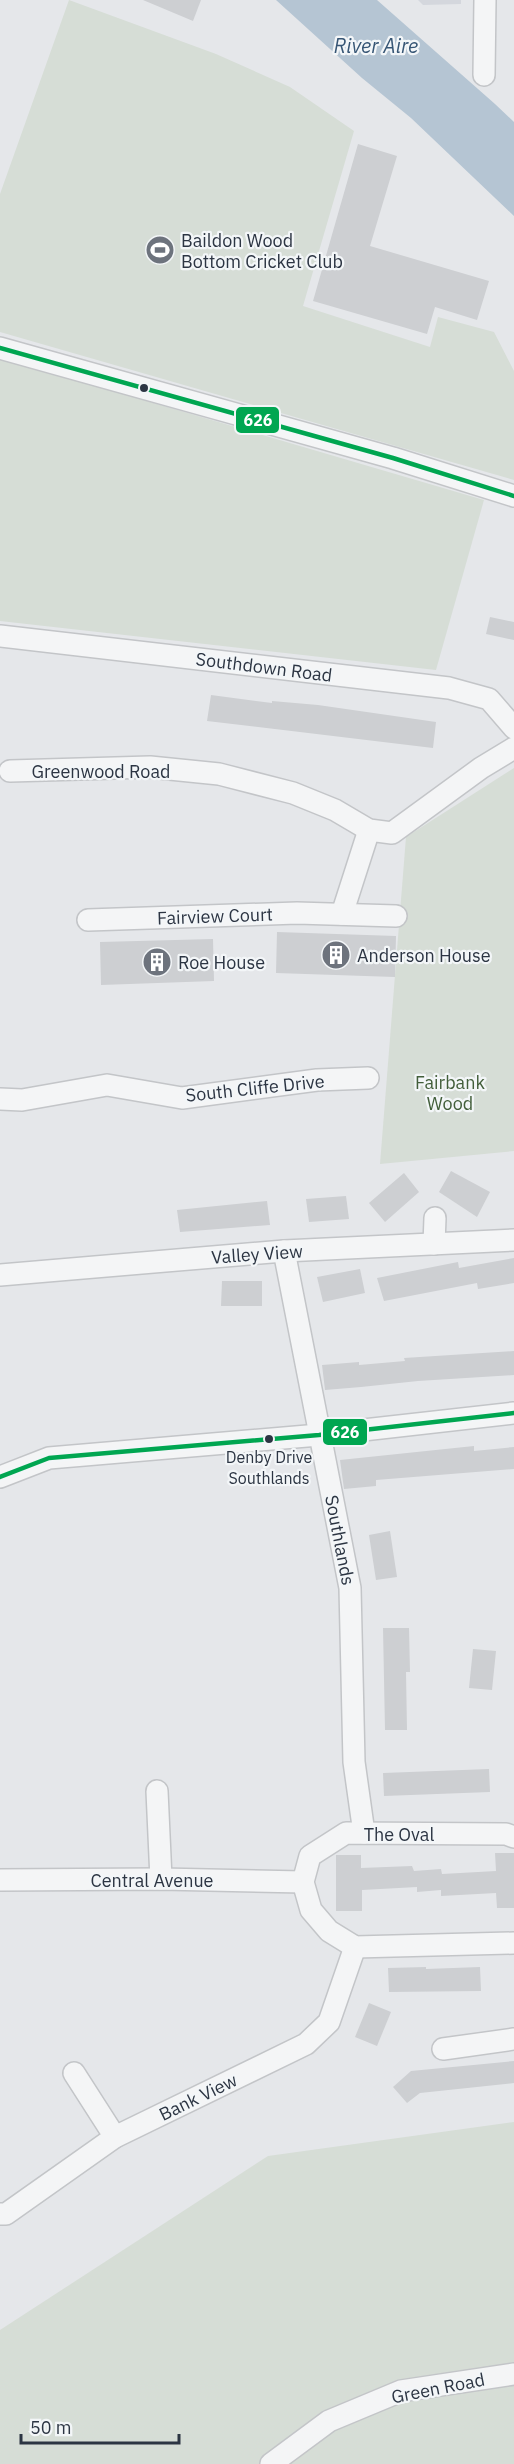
<svg xmlns="http://www.w3.org/2000/svg" width="514" height="2464" font-family="'IBM Plex Sans',sans-serif">
  <rect width="100%" height="100%" fill="#e5e7ea"/>
  <polygon fill="#d4d7dd" points="418,0 461,0 461,4 423,5"/>
  <g fill="#d6ddd6">
    <polygon points="69,0 216,54 290,87 354,131 303,306 430,347 438,317 494,332 514,371 514,480 0,332 0,194"/>
    <polygon points="0,358 484,500 436,670 0,621"/>
    <polygon points="514,768 514,1151 380,1164 406,837"/>
    <polygon points="514,2122 514,2464 0,2464 0,2330 268,2156"/>
  </g>
  <polygon fill="#b5c5d3" points="276,0 377,0 495,104 514,122 514,216 411,118 362,78"/>
  <g fill="#cdcfd2">
    <polygon points="143,0 201,0 193,21"/>
    <polygon points="358,144 397,156 370,246 489,281 477,320 435,307 427,334 313,301"/>
    <polygon points="490,617 514,622 514,640 486,634"/>
    <polygon points="211,695 272,703 272,701 318,705 436,722 433,748 207,721"/>
    <polygon points="277,932 396,936 395,977 276,973"/>
    <polygon points="213,939 214,981 101,985 100,942"/>
    <polygon points="451,1171 490,1192 477,1217 439,1192"/>
    <polygon points="404,1173 419,1192 385,1222 369,1203"/>
    <polygon points="346,1196 349,1219 309,1222 306,1199"/>
    <polygon points="267,1201 270,1225 180,1232 177,1210"/>
    <polygon points="514,1258 514,1283 478,1289 477,1283 384,1301 377,1278 458,1262 459,1268"/>
    <polygon points="360,1269 365,1293 323,1302 317,1277"/>
    <polygon points="222,1281 262,1281 262,1306 221,1306"/>
    <polygon points="514,1351 514,1375 418,1381 361,1387 325,1390 322,1365 359,1362 359,1365 405,1361 404,1358"/>
    <polygon points="474,1446 474,1451 514,1447 514,1469 376,1480 376,1486 344,1489 340,1460"/>
    <polygon points="390,1531 397,1577 376,1580 369,1535"/>
    <polygon points="383,1628 409,1628 410,1672 406,1672 407,1730 385,1730"/>
    <polygon points="473,1649 496,1651 492,1690 469,1688"/>
    <polygon points="489,1769 490,1792 384,1796 383,1773"/>
    <polygon points="495,1853 514,1853 514,1908 497,1908 496,1893 441,1896 441,1890 417,1892 417,1887 362,1890 362,1911 336,1911 336,1855 361,1855 361,1868 412,1866 414,1871 441,1869 442,1874 496,1871"/>
    <polygon points="426,1967 426,1969 480,1967 481,1991 389,1992 388,1968"/>
    <polygon points="369,2003 391,2012 377,2046 355,2037"/>
    <polygon points="514,2061 514,2083 420,2093 407,2103 393,2087 411,2071"/>
  </g>
  <g fill="none" stroke-linecap="round" stroke-linejoin="round">
    <g stroke="#c3c5c8" stroke-width="24">
      <g id="street">
        <polyline points="484,75 485,0"/>
        <polyline points="0,348 393,458 514,496"/>
        <polyline points="0,636 449,688 489,699 514,728"/>
        <polyline points="10,771 150,767 219,774 293,793 335,810 369,830 392,833 481,768 514,748"/>
        <polyline points="342,914 369,830"/>
        <polyline points="88,920 297,913 396,916"/>
        <polyline points="0,1099 22,1100 107,1085 182,1098 317,1080 368,1078"/>
        <polyline points="434,1244 435,1218"/>
        <polyline points="284,1251 350,1588 354,1762 364,1833"/>
        <polyline points="0,1275 284,1251 514,1240"/>
        <polyline points="0,1477 49,1458 319,1435 514,1413"/>
        <polyline points="157,1791 161,1879"/>
        <polyline points="514,1837 506,1834 346,1833 310,1856 303,1882 311,1910 329,1931 355,1947 514,1943"/>
        <polyline points="0,1880 161,1879 303,1882"/>
        <polyline points="443,2049 514,2039"/>
        <polyline points="74,2073 115,2137"/>
        <polyline points="0,2214 6,2214 115,2137 306,2044 329,2022 355,1947"/>
        <polyline points="271,2464 329,2421 401,2391 514,2374"/>
      </g>
    </g>
    <use href="#street" stroke="#f4f5f6" stroke-width="21"/>
    <g stroke="#f3f6f8" stroke-width="9">
      <g id="bus-1">
        <polyline points="0,348 393,458 514,496"/>
        <polyline points="0,1477 49,1458 319,1435 514,1413"/>
      </g>
    </g>
    <use href="#bus-1" stroke="#00a651" stroke-width="4.5"/>
  </g>
  <defs>
    <g id="stadium-disc" transform="scale(1.5)"><circle r="9.5" fill="#6d737d" stroke="#f3f6f8"/><path d="M0-5a6.5 5 0 1 0 0 10a6.5 5 0 1 0 0-10ZM-3.5-1.8h7v3.6h-7Z" fill="#fff"/></g>
    <g id="building-disc" transform="scale(1.5)"><circle r="9.5" fill="#6d737d" stroke="#f3f6f8"/><path d="M-4-6H4V6H1V3H-1V6H-4ZM-2.5-4.3h1.7v1.8h-1.7ZM.8-4.3h1.7v1.8H.8ZM-2.5-1h1.7V.8h-1.7ZM.8-1h1.7V.8H.8Z" fill="#fff"/></g>
  </defs>
  <g fill-rule="evenodd">
    <use href="#stadium-disc" x="160" y="250"/>
    <use href="#building-disc" x="336" y="955"/>
    <use href="#building-disc" x="157" y="962"/>
  </g>
  <g fill="#2c3543" stroke="#f3f6f8" stroke-width="2">
    <circle cx="144" cy="388" r="5"/>
    <circle cx="269" cy="1439" r="5"/>
  </g>
  <g text-anchor="middle" dominant-baseline="central" stroke-width="4.5" stroke-linejoin="round" paint-order="stroke">
    <g font-size="16" fill="#2c3543" stroke="#f3f6f8">
      <text x="269" y="1457">Denby Drive<tspan x="269" dy="21">Southlands</tspan></text>
    </g>
    <g font-size="18" fill="#2c3543" stroke="#f3f6f8" text-anchor="start">
      <text x="181" y="240">Baildon Wood<tspan x="181" dy="21">Bottom Cricket Club</tspan></text>
      <text x="357" y="955">Anderson House</text>
      <text x="178" y="962">Roe House</text>
    </g>
    <g font-size="18" fill="#2c3543" stroke="#f3f6f8">
      <text transform="translate(264 667) rotate(7)">Southdown Road</text>
      <text x="101" y="771">Greenwood Road</text>
      <text transform="translate(215 916) rotate(-2)">Fairview Court</text>
      <text transform="translate(255 1088) rotate(-6)">South Cliffe Drive</text>
      <text transform="translate(257 1254) rotate(-4)">Valley View</text>
      <text transform="translate(340 1540) rotate(79)">Southlands</text>
      <text x="399" y="1834">The Oval</text>
      <text x="152" y="1880">Central Avenue</text>
      <text transform="translate(198 2097) rotate(-26)">Bank View</text>
      <text transform="translate(438 2388) rotate(-11)">Green Road</text>
    </g>
    <g font-size="18" fill="#425e3a" stroke="#f3f6f8">
      <text x="450" y="1082">Fairbank<tspan x="450" dy="21">Wood</tspan></text>
    </g>
    <g font-size="20" font-style="italic" fill="#375675" stroke="#f3f6f8">
      <text x="376" y="45">River Aire</text>
    </g>
  </g>
  <g stroke="#f3f6f8" stroke-width="2">
    <rect x="235" y="406" width="45" height="28" rx="6" fill="#00a651"/>
    <rect x="322" y="1418" width="46" height="28" rx="6" fill="#00a651"/>
  </g>
  <g font-size="16" text-anchor="middle" font-weight="bold" fill="#fff">
    <text x="258" y="426">626</text>
    <text x="345" y="1438">626</text>
  </g>
  <path d="M21 2434v9h158v-9" fill="none" stroke="#2c3543" stroke-width="3"/>
  <text x="30" y="2434" font-size="18" fill="#2c3543" stroke="#f3f6f8" stroke-width="4.5" paint-order="stroke">50 m</text>
</svg>
